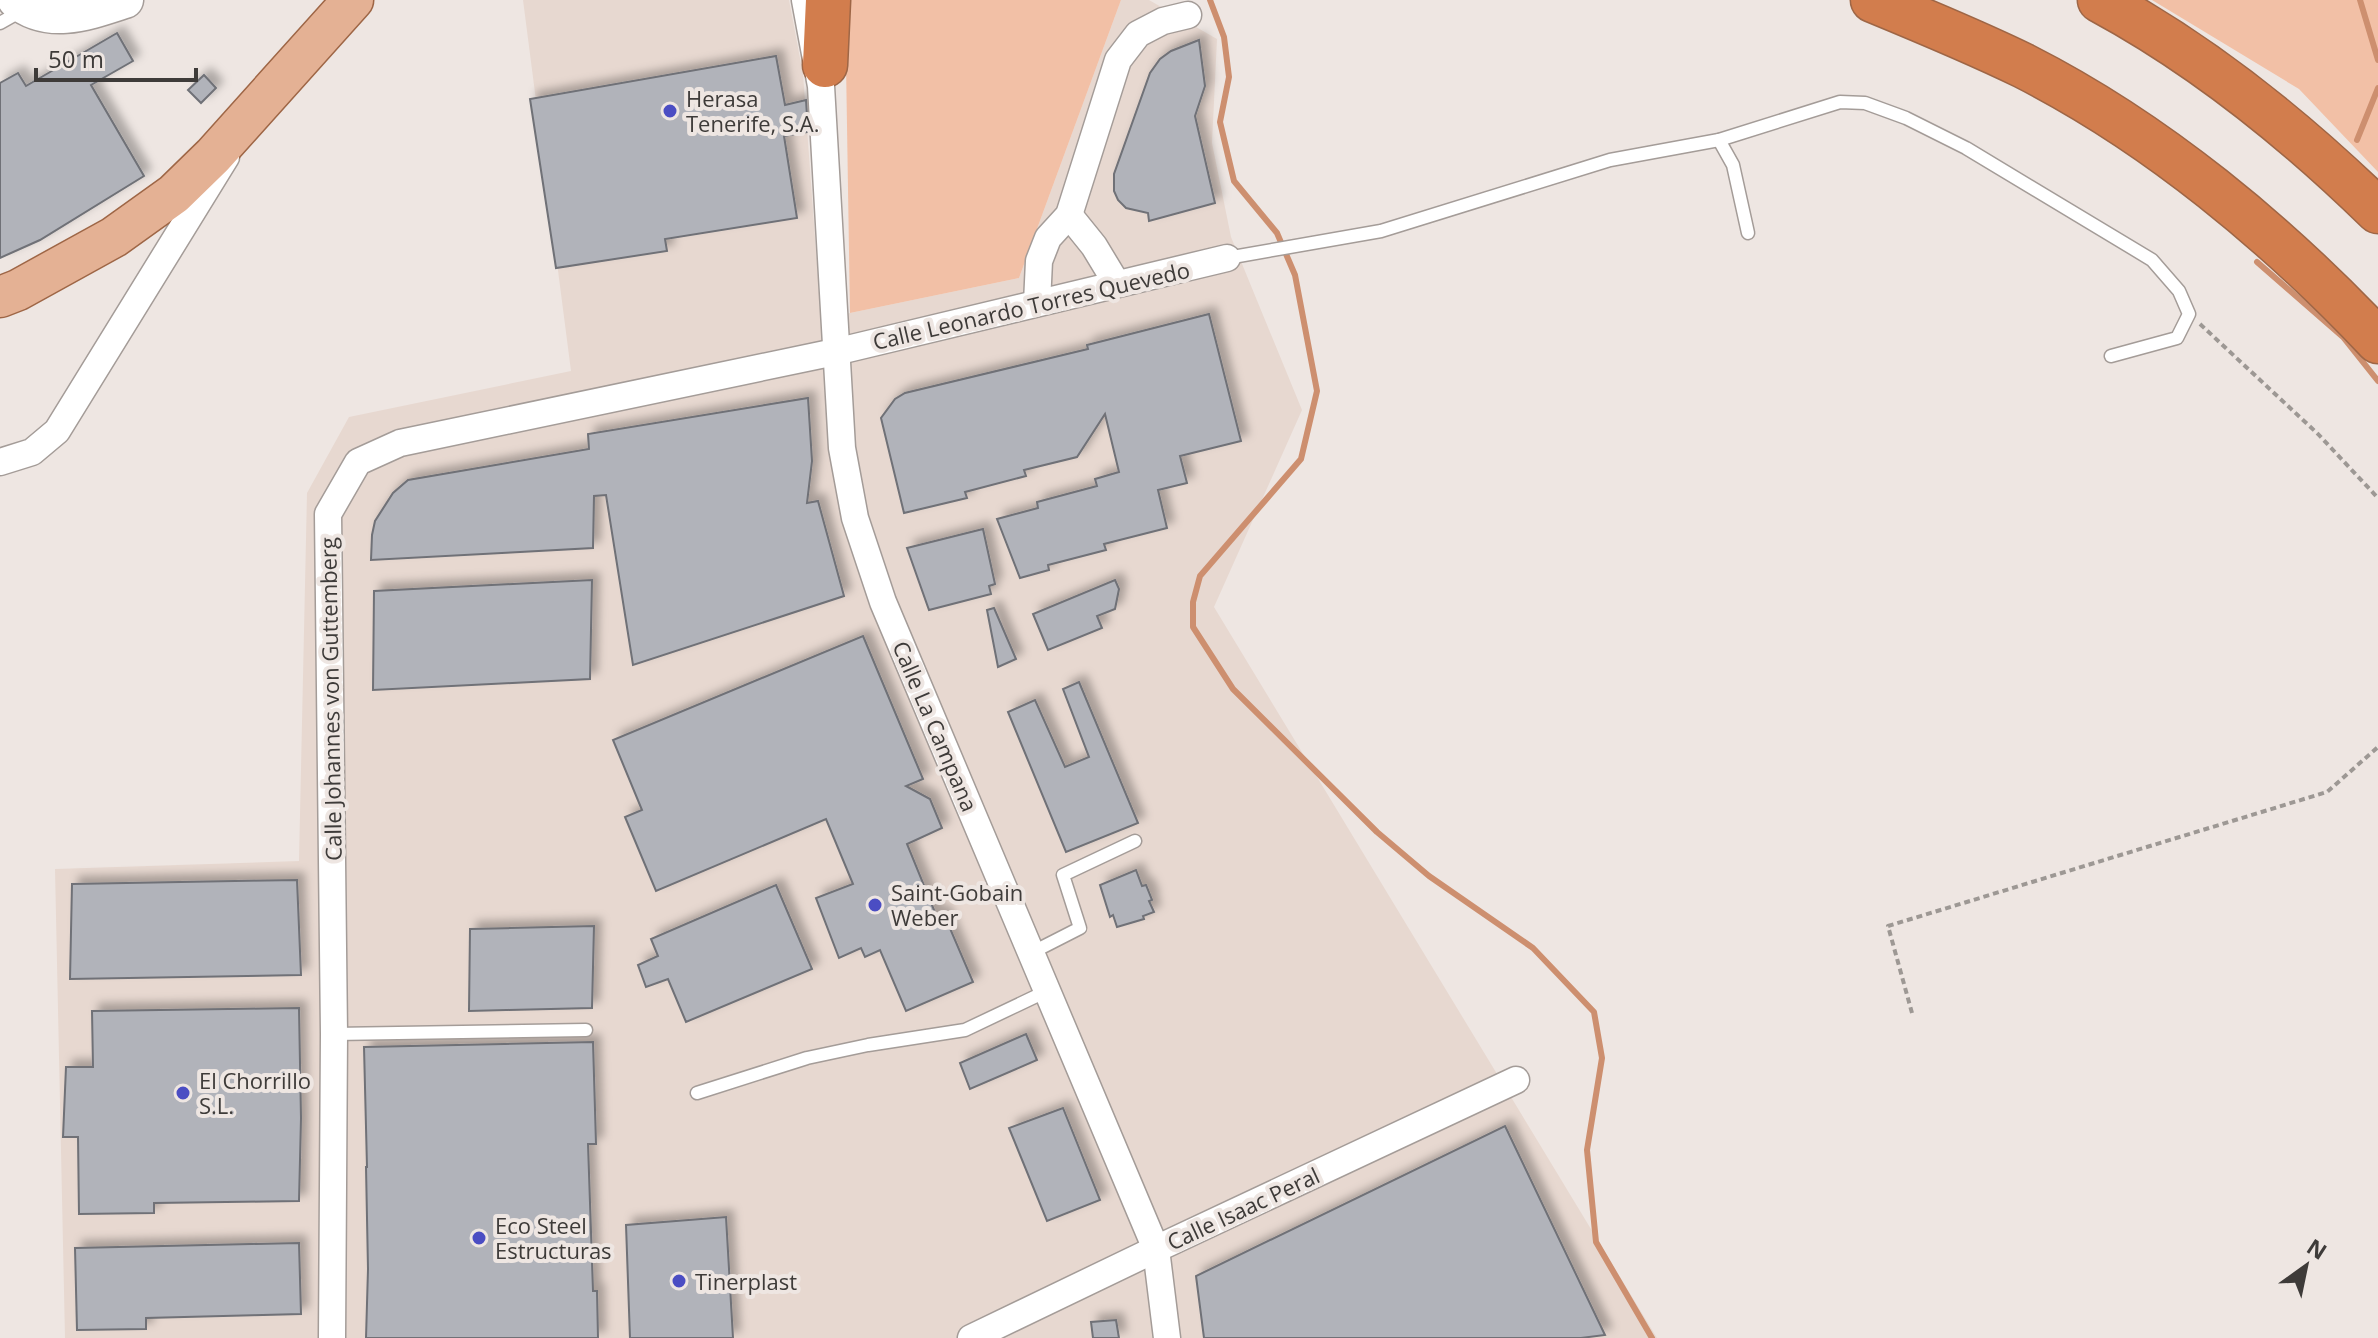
<svg xmlns="http://www.w3.org/2000/svg" width="2378" height="1338" font-family="'Open Sans',sans-serif">
  <defs>
    <filter id="shadow"><feDropShadow dx="7" dy="-7" stdDeviation="4" flood-color="#0004"/></filter>
  </defs>
  <rect width="100%" height="100%" fill="#eee6e2"/>
  <polygon fill="#e7d8d0" points="523,0 789,0 803,74 821,319 1019,278 1121,0 1149,0 1217,39 1212,143 1231,237 1302,410 1214,607 1657,1338 65,1338 55,869 299,861 307,493 349,417 571,371"/>
  <g fill="#f2c0a6">
    <polygon points="845,0 1121,0 1019,278 850,313"/>
    <polygon points="2152,0 2378,0 2378,172 2299,89"/>
  </g>
  <g fill="none" stroke-linecap="round" stroke-linejoin="round">
    <g stroke="#cd8f6f" stroke-width="6">
      <polyline points="1210,0 1224,37 1229,77 1220,122 1234,181 1277,233 1295,275 1317,391 1301,459 1200,576 1193,602 1193,627 1233,689 1377,832 1429,876 1533,948 1594,1012 1602,1058 1587,1150 1596,1242 1652,1338"/>
      <polyline points="2360,0 2378,60"/>
      <polyline points="2357,140 2378,88"/>
      <polyline points="2257,262 2343,337 2378,381"/>
    </g>
  </g>
  <g fill="#b1b3ba" stroke="#6f7177" stroke-width="2" filter="url(#shadow)">
    <polygon points="117,33 133,61 91,85 144,176 40,240 0,258 0,83 18,73 26,86"/>
    <polygon points="1199,40 1205,86 1195,116 1215,203 1149,221 1148,213 1126,208 1118,200 1114,191 1114,174 1150,73 1160,59 1171,51"/>
    <polygon points="776,56 785,105 806,100 808,132 784,136 797,218 665,239 667,251 556,268 530,99"/>
    <polygon points="204,75 216,88 201,103 188,90"/>
    <polygon points="1209,314 1241,441 1180,456 1187,483 1158,490 1167,528 1104,544 1106,550 1048,565 1049,570 1020,578 997,519 1038,508 1037,502 1097,486 1095,479 1119,472 1105,414 1077,457 1024,470 1026,476 965,492 967,498 904,513 881,418 895,399 905,393 1088,349 1087,345"/>
    <polygon points="808,398 812,461 807,503 818,501 844,596 633,665 606,495 594,496 593,548 371,560 372,535 375,521 393,493 408,480 589,449 588,434"/>
    <polygon points="983,529 995,584 989,586 991,594 929,610 907,548"/>
    <polygon points="592,580 590,679 373,690 374,591"/>
    <polygon points="1115,580 1119,589 1115,609 1097,616 1102,628 1048,650 1033,614"/>
    <polygon points="994,608 1016,659 998,667 987,610"/>
    <polygon points="863,636 923,779 906,786 930,799 942,828 907,844 936,915 943,912 973,982 906,1011 880,950 865,957 861,948 839,958 816,898 853,884 826,819 656,891 625,817 642,810 613,740"/>
    <polygon points="1079,682 1138,823 1066,852 1008,712 1035,700 1065,767 1089,757 1063,689"/>
    <polygon points="1136,870 1142,886 1146,885 1152,900 1149,901 1154,912 1143,916 1144,919 1117,927 1113,915 1110,917 1100,885"/>
    <polygon points="297,880 301,975 70,979 72,884"/>
    <polygon points="776,885 812,969 686,1022 668,979 646,987 638,965 658,956 651,939"/>
    <polygon points="594,926 592,1008 469,1011 470,929"/>
    <polygon points="299,1008 301,1118 299,1201 154,1203 154,1213 79,1214 78,1137 63,1137 66,1067 93,1067 92,1011"/>
    <polygon points="1026,1034 1037,1060 970,1089 960,1063"/>
    <polygon points="593,1042 596,1144 588,1144 593,1291 597,1291 598,1338 366,1338 368,1269 366,1167 367,1167 364,1047"/>
    <polygon points="1063,1108 1100,1200 1047,1221 1009,1128"/>
    <polygon points="1505,1126 1605,1335 1581,1338 1204,1338 1196,1276"/>
    <polygon points="726,1217 733,1338 630,1338 626,1225"/>
    <polygon points="299,1243 301,1314 146,1318 146,1329 77,1330 75,1248"/>
    <polygon points="1116,1320 1119,1338 1093,1338 1091,1322"/>
  </g>
  <g fill="none" stroke-linecap="round" stroke-linejoin="round">
    <g stroke="#a49c98" stroke-width="15">
      <g id="lane">
        <polyline points="0,23 23,10"/>
        <polyline points="1719,140 1733,165 1748,233"/>
        <polyline points="1227,258 1381,231 1610,160 1719,140 1840,102 1865,103 1906,118 1966,148 2152,260 2179,291 2189,314 2177,338 2111,356"/>
        <polyline points="1031,953 1080,928 1063,875 1135,841"/>
        <polyline points="334,1034 586,1030"/>
        <polyline points="697,1093 807,1058 868,1045 965,1030 1047,991"/>
      </g>
    </g>
    <g stroke="#a49c98" stroke-width="29">
      <g id="street">
        <polyline points="805,0 821,86 842,448 855,518 883,602 1156,1249 1167,1338"/>
        <polyline points="1069,215 1094,246 1117,284"/>
        <polyline points="1037,303 1039,261 1048,238 1069,215 1118,60 1138,34 1163,21 1188,15"/>
        <polyline points="0,462 32,452 57,431 226,157"/>
        <polyline points="332,1338 334,1034 328,514 358,462 400,443 835,352 1227,258"/>
        <polyline points="971,1338 1156,1249 1516,1080"/>
      </g>
    </g>
    <g stroke="#a49c98" stroke-width="39">
      <path id="secondary" d="M16,0C49,27 88,12 125,0"/>
    </g>
    <g stroke="#9e6646" stroke-width="43">
      <polyline id="primary" points="0,297 18,290 114,237 174,194 213,156 353,0"/>
    </g>
    <g stroke="#9e6646" stroke-width="47">
      <g id="highway">
        <path d="M1873,0C1924,21 1975,42 2024,66C2156,133 2277,234 2378,341"/>
        <path d="M2100,0C2200,54 2296,131 2378,211"/>
        <polyline points="825,65 828,0"/>
      </g>
    </g>
    <g stroke="#9d9894" stroke-width="4" stroke-dasharray="6 4" stroke-linecap="butt">
      <polyline points="2200,324 2318,434 2378,498"/>
      <polyline points="1912,1013 1888,926 2327,792 2378,747"/>
    </g>
    <use href="#lane" stroke="#fff" stroke-width="12"/>
    <use href="#street" stroke="#fff" stroke-width="26"/>
    <use href="#secondary" stroke="#fff" stroke-width="36"/>
    <use href="#primary" stroke="#e4b194" stroke-width="40"/>
    <use href="#highway" stroke="#d27d4d" stroke-width="44"/>
  </g>
  <g fill="#4b4dc3" stroke="#eee6e2" stroke-width="3">
    <circle cx="670" cy="111" r="8"/>
    <circle cx="875" cy="905" r="8"/>
    <circle cx="183" cy="1093" r="8"/>
    <circle cx="479" cy="1238" r="8"/>
    <circle cx="679" cy="1281" r="8"/>
  </g>
  <g text-anchor="middle" dominant-baseline="central" stroke-width="8" stroke-linejoin="round" paint-order="stroke">
    <g font-size="22" fill="#3e3b39" stroke="#eee6e2" text-anchor="start">
      <text x="686" y="98">Herasa<tspan x="686" dy="25">Tenerife, S.A.</tspan></text>
      <text x="891" y="892">Saint-Gobain<tspan x="891" dy="25">Weber</tspan></text>
      <text x="199" y="1080">El Chorrillo<tspan x="199" dy="25">S.L.</tspan></text>
      <text x="495" y="1225">Eco Steel<tspan x="495" dy="25">Estructuras</tspan></text>
      <text x="695" y="1281">Tinerplast</text>
    </g>
    <g font-size="22" fill="#3e3b39" stroke="#eee6e2">
      <text transform="translate(1031 305) rotate(-13)">Calle Leonardo Torres Quevedo</text>
      <text transform="translate(330 699) rotate(-91)">Calle Johannes von Guttemberg</text>
      <text transform="translate(936 726) rotate(67)">Calle La Campana</text>
      <text transform="translate(1243 1208) rotate(-25)">Calle Isaac Peral</text>
    </g>
  </g>
  <g transform="translate(2306 1266) rotate(33)" stroke="#eee6e2" stroke-width="6" paint-order="stroke">
  <path d="M0-6L14 30L0 20L-14 30Z" fill="#3e3b39"/>
  <text y="-12" font-size="22" font-weight="bold" text-anchor="middle" fill="#3e3b39">N</text>
  </g>
  <path d="M36 68v12h160v-12" fill="none" stroke="#3e3b39" stroke-width="4"/>
  <text x="48" y="68" font-size="24" fill="#3e3b39" stroke="#eee6e2" stroke-width="6" paint-order="stroke">50 m</text>
</svg>
